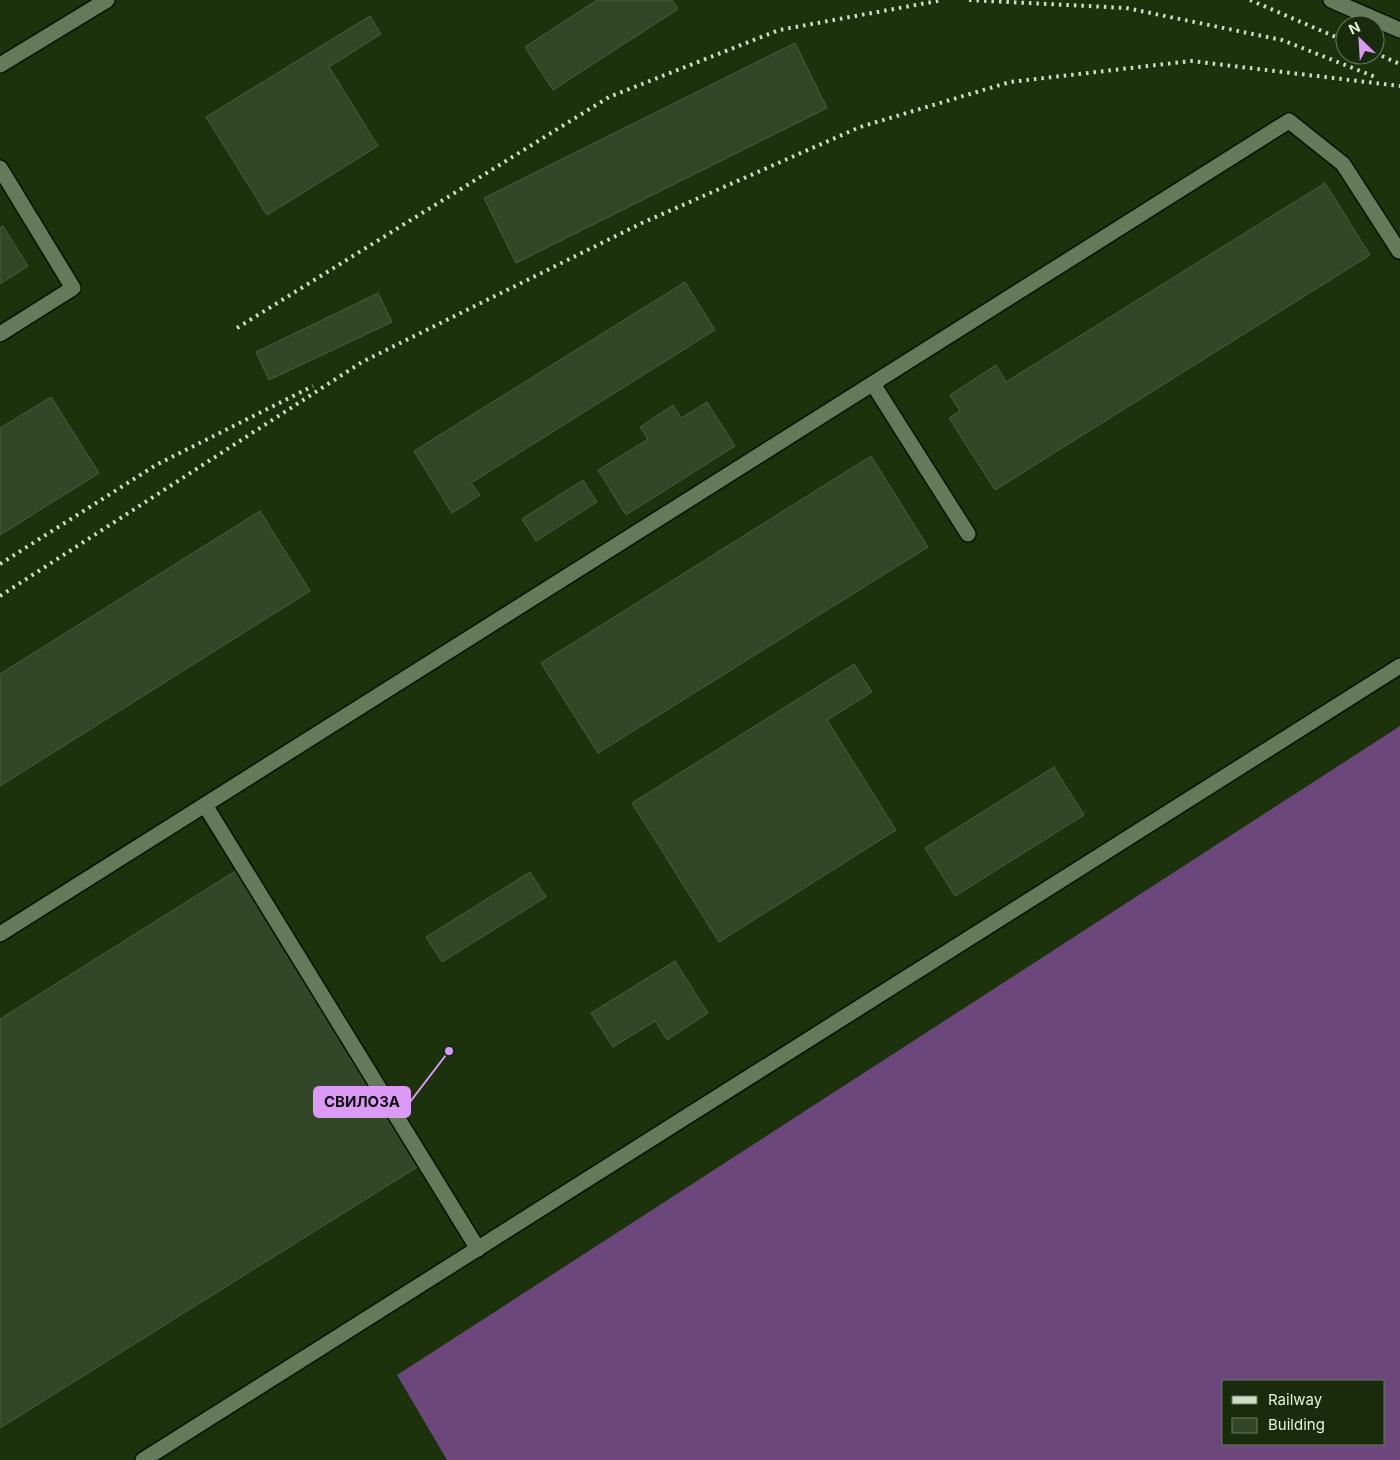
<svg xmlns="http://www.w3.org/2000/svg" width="1400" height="1460" font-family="Inter,sans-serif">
  <rect width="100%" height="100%" fill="#182b0d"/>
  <path fill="#1b320d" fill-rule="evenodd" d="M0,0H1400V726L397,1375L447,1460H0ZM1345,25H1375V55H1345Z"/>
  <path fill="#6c477b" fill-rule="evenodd" d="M1400,726V1460H447L397,1375ZM1224,1381H1384V1444H1224Z"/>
  <g fill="#324628" stroke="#495e3f">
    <polygon points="597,0 672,0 678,9 553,90 525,47"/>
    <polygon points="370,16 381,34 329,67 378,146 267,215 206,117"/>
    <polygon points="795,43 827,108 516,263 484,198"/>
    <polygon points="1325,183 1370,255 995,490 949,418 960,411 950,395 996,365 1006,382"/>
    <polygon points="3,226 28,266 0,284 0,228"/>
    <polygon points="685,282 715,330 471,483 480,495 452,513 414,451"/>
    <polygon points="378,293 392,322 269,380 256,352"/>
    <polygon points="51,397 99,473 0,535 0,428"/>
    <polygon points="707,402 735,446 626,515 598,470 648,439 640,427 673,405 681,418"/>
    <polygon points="871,456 928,547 598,753 541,663"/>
    <polygon points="583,480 597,502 536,541 522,519"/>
    <polygon points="260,511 310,591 0,786 0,674"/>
    <polygon points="854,664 872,692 827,720 896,830 719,942 632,803"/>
    <polygon points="1054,767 1084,815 955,896 925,848"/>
    <polygon points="237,870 422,1164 0,1428 0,1019"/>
    <polygon points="530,872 546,897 442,962 426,937"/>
    <polygon points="675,961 708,1013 667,1040 655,1021 613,1047 591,1013"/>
  </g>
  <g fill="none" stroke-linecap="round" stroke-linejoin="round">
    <g stroke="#031300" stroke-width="18">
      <g id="service">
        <polyline points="1331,0 1400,30"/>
        <polyline points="0,65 107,0"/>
        <polyline points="0,168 73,288 0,334"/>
        <polyline points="873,384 968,534"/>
        <polyline points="205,805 478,1249"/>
        <polyline points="0,934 1289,121 1343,164 1399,251"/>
        <polyline points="143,1460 1400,666"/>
      </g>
    </g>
    <use href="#service" stroke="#647a5a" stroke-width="15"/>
    <g stroke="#cfddc8" stroke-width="4" stroke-dasharray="2.5 5" stroke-linecap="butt">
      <polyline points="969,0 1126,8 1282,40 1378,78"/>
      <polyline points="1250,0 1345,41"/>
      <polyline points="1375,53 1400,64"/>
      <polyline points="237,328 609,97 779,30 943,0"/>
      <polyline points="0,564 156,465 313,386"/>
      <polyline points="0,596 362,362 642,223 860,127 1010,82 1191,61 1400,86"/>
    </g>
  </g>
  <path fill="none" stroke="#da9af6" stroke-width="2" d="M449 1051L410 1102"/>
  <circle fill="#da9af6" stroke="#182b0d" stroke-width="2" cx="449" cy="1051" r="5"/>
  <rect fill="#da9af6" stroke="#da9af6" stroke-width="2" x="314" y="1087" width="96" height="30" rx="5"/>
  <g font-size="15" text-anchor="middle" font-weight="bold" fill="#111">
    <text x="362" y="1107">СВИЛОЗА</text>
  </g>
  <rect x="1222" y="1380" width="162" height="65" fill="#182b0d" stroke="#6a7a61"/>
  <rect x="1232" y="1396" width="25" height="8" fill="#cfddc8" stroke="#6a7a61"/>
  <text x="1268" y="1405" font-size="15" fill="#e4f1de">Railway</text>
  <rect x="1232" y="1418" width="25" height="15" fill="#324628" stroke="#6a7a61"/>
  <text x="1268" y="1430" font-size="15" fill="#e4f1de">Building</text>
  <g transform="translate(1360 40) rotate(335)"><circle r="24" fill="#182b0d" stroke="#6a7a61"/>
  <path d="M0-4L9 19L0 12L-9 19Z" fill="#da9af6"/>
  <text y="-8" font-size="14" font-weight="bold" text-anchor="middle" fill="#e4f1de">N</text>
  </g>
</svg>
